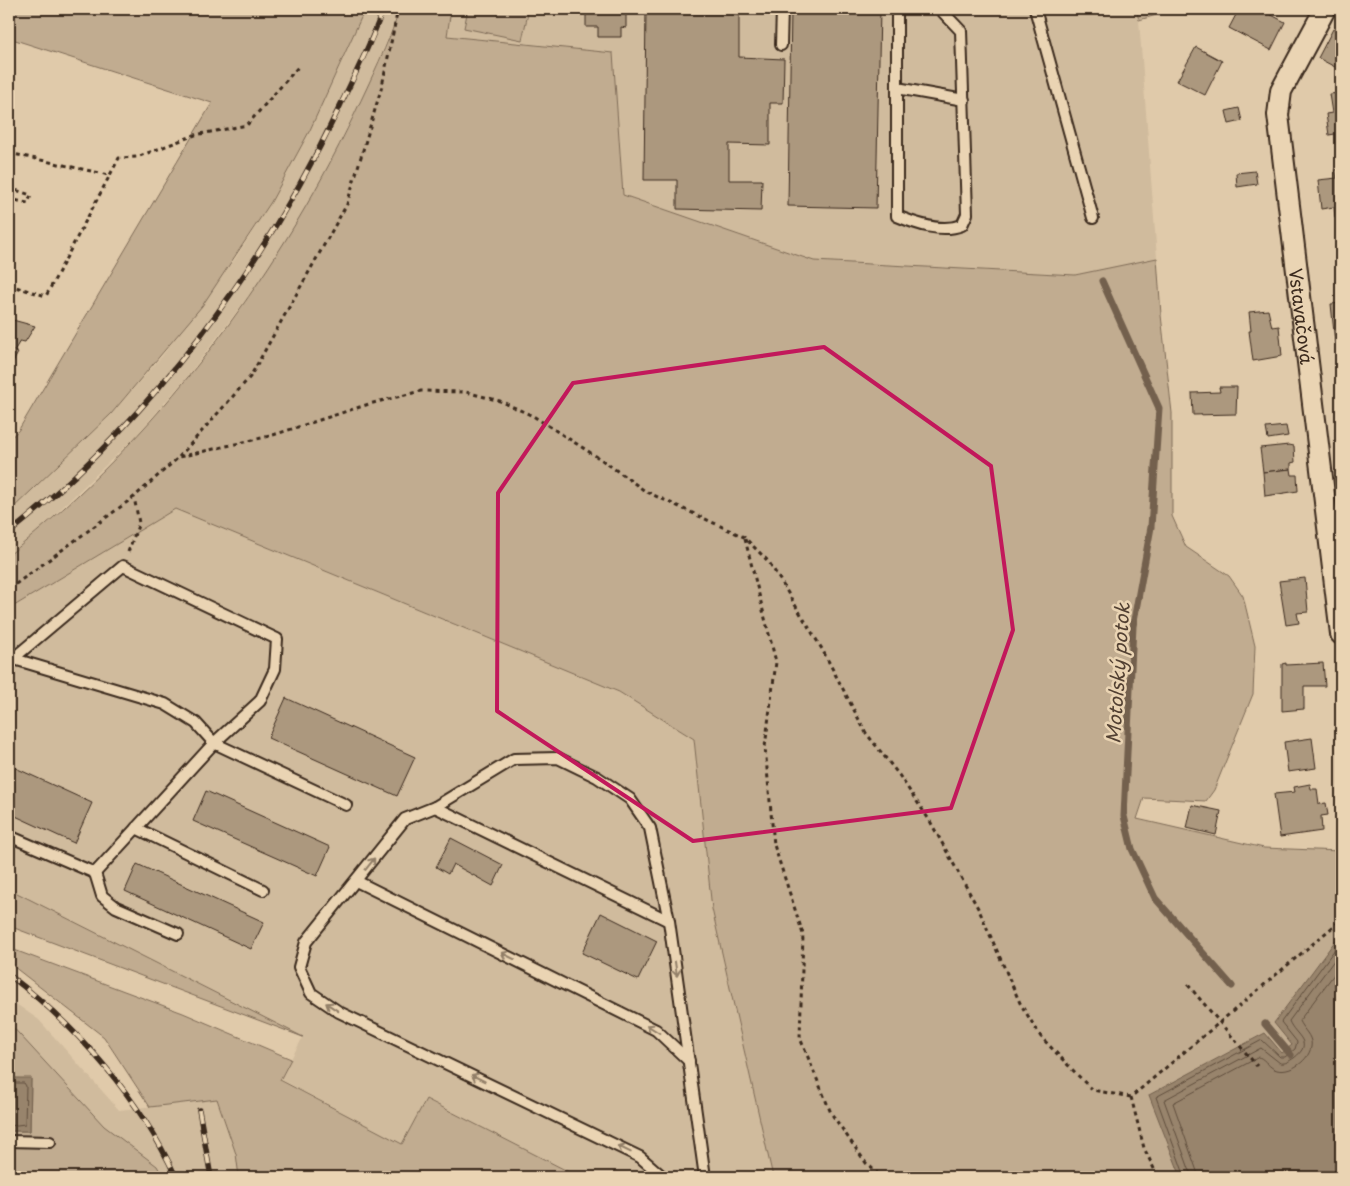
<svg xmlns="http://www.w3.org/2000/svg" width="1350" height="1186" font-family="'Playpen Sans',sans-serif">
  <rect width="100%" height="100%" fill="#e0caaa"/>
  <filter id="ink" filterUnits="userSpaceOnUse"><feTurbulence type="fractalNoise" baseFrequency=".02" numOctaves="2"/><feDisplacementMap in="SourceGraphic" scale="10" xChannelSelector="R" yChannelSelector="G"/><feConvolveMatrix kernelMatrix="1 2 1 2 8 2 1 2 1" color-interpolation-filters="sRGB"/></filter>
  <g filter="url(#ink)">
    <g fill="#d0bb9d">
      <polygon points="365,9 400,9 367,88 340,145 300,219 263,277 187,377 135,437 39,530 9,555 9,512 111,414 162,356 235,259 271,202 310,130"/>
      <polygon points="451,9 1136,9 1139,20 1157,258 1075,275 814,261 623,195 613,53 447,36"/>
      <polygon points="175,509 619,692 694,739 712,909 773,1177 579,1177 427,1099 402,1144 280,1079 303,1037 9,889 9,609"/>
      <polygon points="9,999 39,1020 119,1110 217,1099 236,1154 239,1177 9,1177"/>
    </g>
    <g fill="#c1ac90" stroke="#7e6b57">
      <polygon points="9,9 365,9 310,130 271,202 202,306 111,414 9,512 9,439 18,431 212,103 9,38"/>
      <path d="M400,9H451L447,36L613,53L623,195L814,261L1075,275L1157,258L1161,315L1172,413V516L1186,547L1229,576L1243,596L1255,646L1253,694L1214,790L1206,801L1144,798L1137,819L1264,848L1341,851V1177H773L712,909L694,739L619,692L175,509L9,609V555C156,437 274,283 355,113C371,79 388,44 400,9Z"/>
      <polygon points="468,9 529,9 522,40 464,28"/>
      <polygon points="1136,9 1163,9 1160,14 1139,20"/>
      <polygon points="9,889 303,1037 9,926"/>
      <polygon points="9,948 183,1013 291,1059 280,1080 402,1144 426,1099 579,1177 239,1177 236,1154 217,1099 150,1107 104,1037 9,963"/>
      <polygon points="9,1023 104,1126 157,1166 163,1177 9,1177 9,1131 30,1131 31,1079 9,1078"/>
    </g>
    <g fill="#98846c" stroke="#73604d">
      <polygon points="1341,933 1341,1177 1181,1177 1149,1095 1265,1033 1282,1053 1292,1045 1274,1023"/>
      <polygon points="9,1078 31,1078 30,1131 9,1131"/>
    </g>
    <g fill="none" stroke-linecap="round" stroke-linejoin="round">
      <g stroke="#604e3d" stroke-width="1">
        <polyline points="9,1083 24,1083 26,1086 25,1124 9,1126"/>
        <polyline points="1185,1177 1156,1097 1262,1040 1280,1057 1285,1057 1295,1049 1297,1042 1281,1022 1341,941"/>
        <path d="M1192,1177L1164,1100L1261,1048L1280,1063C1286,1064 1289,1061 1294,1058C1315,1042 1295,1036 1289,1021L1341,951"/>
        <path d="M1199,1177L1173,1103L1259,1057C1266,1060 1269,1068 1277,1070C1292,1074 1314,1057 1311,1041C1309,1033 1302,1028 1299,1021L1341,965"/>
      </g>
      <g stroke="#73604d" stroke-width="7">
        <polyline points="1102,281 1159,408 1151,527 1133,626 1124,816 1132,849 1155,898 1232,986"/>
        <polyline points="1265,1024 1291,1055"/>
      </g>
    </g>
    <g fill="#ac987e" stroke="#3b2a1e">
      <polygon points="586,9 626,9 626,28 621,27 621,37 598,37 598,27 586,27"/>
      <polygon points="646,9 739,9 739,57 784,59 783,103 770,103 770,145 729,144 729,180 762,180 761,211 677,209 677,180 644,180"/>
      <polygon points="791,9 880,9 876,208 788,206"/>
      <polygon points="1239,9 1260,9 1285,22 1271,50 1229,28"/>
      <polygon points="1333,29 1340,33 1341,30 1341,58 1335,67 1318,58"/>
      <polygon points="1196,47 1222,61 1205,95 1177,81"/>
      <polygon points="1341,93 1341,133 1329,135 1326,114 1332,113 1329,94"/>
      <polygon points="1239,108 1242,121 1229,124 1226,111"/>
      <polygon points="1341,169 1341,218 1335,218 1334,207 1321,209 1318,180 1337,178 1335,170"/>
      <polygon points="1255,171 1257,184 1237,187 1236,173"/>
      <polygon points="1341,303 1341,341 1335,342 1331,304"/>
      <polygon points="1268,310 1272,327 1279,326 1282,356 1253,361 1249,331 1251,331 1249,312"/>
      <polygon points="9,319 35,326 25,342 20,341 14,351 18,353 9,369"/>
      <polygon points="1219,387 1237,387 1236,414 1193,415 1192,393 1220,392"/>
      <polygon points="1286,426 1288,436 1268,439 1266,428"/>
      <polygon points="1289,445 1294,446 1295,462 1291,463 1291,469 1263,472 1260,448"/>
      <polygon points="1291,469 1292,475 1297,475 1298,491 1265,496 1263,472"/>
      <polygon points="1305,578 1308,612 1297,613 1299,623 1286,625 1279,581"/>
      <polygon points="1286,663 1286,665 1323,663 1325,686 1304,686 1304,709 1282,711 1282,664"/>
      <polygon points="286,698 415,757 397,796 268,738"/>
      <polygon points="1312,738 1316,768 1288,772 1284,742"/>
      <polygon points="9,765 92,803 74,843 9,813"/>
      <polygon points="1310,784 1311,789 1317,789 1319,804 1326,803 1328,815 1321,816 1322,831 1280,837 1274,794 1295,792 1294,787"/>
      <polygon points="206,791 330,847 317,876 193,821"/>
      <polygon points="1192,805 1221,811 1216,835 1187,828"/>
      <polygon points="451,838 503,865 493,886 453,864 448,874 436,867"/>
      <polygon points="137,864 264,922 251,949 125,891"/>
      <polygon points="601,913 657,941 638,980 582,953"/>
    </g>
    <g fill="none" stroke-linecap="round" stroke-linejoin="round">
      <g stroke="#3b2a1e" stroke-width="14">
        <g id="service">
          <path d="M897,9V216C916,224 942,233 962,225L967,214L961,31L940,9"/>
          <polyline points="1035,9 1093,218"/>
          <polyline points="781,45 782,9"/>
          <polyline points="897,88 964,100"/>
          <polyline points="9,662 123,566 277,639 275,669 260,701 214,743 196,723 165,704 14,659"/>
          <polyline points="435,807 514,759 558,758 597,777 630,799 650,828 669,921 705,1177"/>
          <polyline points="136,828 263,890"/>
          <polyline points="9,836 95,873 214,743 346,805"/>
          <polyline points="95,873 102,896 116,907 178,934"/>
          <polyline points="356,881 656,1030 689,1061"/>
          <polyline points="9,1141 50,1142"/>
          <polyline points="663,1177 640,1157 339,1012 311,993 299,967 306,942 405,819 435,807 669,921"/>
        </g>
      </g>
      <g stroke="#3b2a1e" stroke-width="24">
        <g id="minor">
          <path id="s1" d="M1325,9L1281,91L1278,115L1341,634"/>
        </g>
      </g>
      <g stroke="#3b2a1e" stroke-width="3" stroke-dasharray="4 4" stroke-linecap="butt">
        <polyline points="9,153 109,175"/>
        <polyline points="9,188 31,195 28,203 9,199"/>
        <polyline points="9,285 46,296 119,158 137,157 195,135 247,125 298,67"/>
        <polyline points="179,457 250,377 347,204 382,86 398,9"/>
        <polyline points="745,539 776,662 765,747 774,845 803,934 800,1038 831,1113 866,1163 882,1177"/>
        <polyline points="128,552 139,523 134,497"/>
        <polyline points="9,589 134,497 179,457 270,436 369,404 421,391 466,392 500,401 533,416 602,460 645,491 744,537 769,562 822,649 866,733 899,775 930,821 979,910 1020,1003 1041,1037 1092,1090 1131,1097 1341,920"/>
        <polyline points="1188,985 1257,1066"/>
        <polyline points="1131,1097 1144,1148 1158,1177"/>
      </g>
      <use href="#service" stroke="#ead4b3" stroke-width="10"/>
      <use href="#minor" stroke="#ead4b3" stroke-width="20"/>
      <g stroke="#3b2a1e" stroke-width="5.5">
        <g id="rail">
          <path d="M9,533C149,422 264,267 340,106C355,74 372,42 383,9"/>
          <path d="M9,975C78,1027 140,1099 176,1177"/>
          <polyline points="199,1110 211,1177"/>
        </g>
      </g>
      <use href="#rail" stroke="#ead4b3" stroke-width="4" stroke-dasharray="11" stroke-linecap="butt"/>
    </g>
    <defs><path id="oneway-shaft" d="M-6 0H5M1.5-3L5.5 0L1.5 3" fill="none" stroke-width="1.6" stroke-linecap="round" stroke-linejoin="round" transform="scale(1.25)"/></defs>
    <g stroke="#927f68">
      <use href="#oneway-shaft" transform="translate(370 864) rotate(-52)"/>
      <use href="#oneway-shaft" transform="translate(508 956) rotate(-154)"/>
      <use href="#oneway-shaft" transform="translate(676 969) rotate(82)"/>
      <use href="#oneway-shaft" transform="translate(332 1007) rotate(-147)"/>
      <use href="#oneway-shaft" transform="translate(653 1029) rotate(-148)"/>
      <use href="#oneway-shaft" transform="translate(478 1078) rotate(-154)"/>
      <use href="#oneway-shaft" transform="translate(624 1149) rotate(-154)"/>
    </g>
  </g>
  <path fill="none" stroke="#c2185b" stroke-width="4" stroke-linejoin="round" d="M824,347L991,466L1013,630L951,808L693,841L497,711L498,493L573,383Z"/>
  <g text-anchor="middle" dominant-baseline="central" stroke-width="5" stroke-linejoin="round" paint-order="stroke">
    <g font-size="18" fill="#3b2a1e" stroke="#ead4b3">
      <text stroke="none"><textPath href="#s1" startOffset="320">Vstavačová</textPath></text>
    </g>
    <g font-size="19" font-style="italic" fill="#524032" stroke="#ead4b3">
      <text transform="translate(1117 673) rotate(-86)">Motolský potok</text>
    </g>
  </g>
  <rect width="1350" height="1186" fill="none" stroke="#ead4b3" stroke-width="30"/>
  <rect x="15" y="15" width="1320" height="1156" fill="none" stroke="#3b2a1e" stroke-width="2" filter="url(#ink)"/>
</svg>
